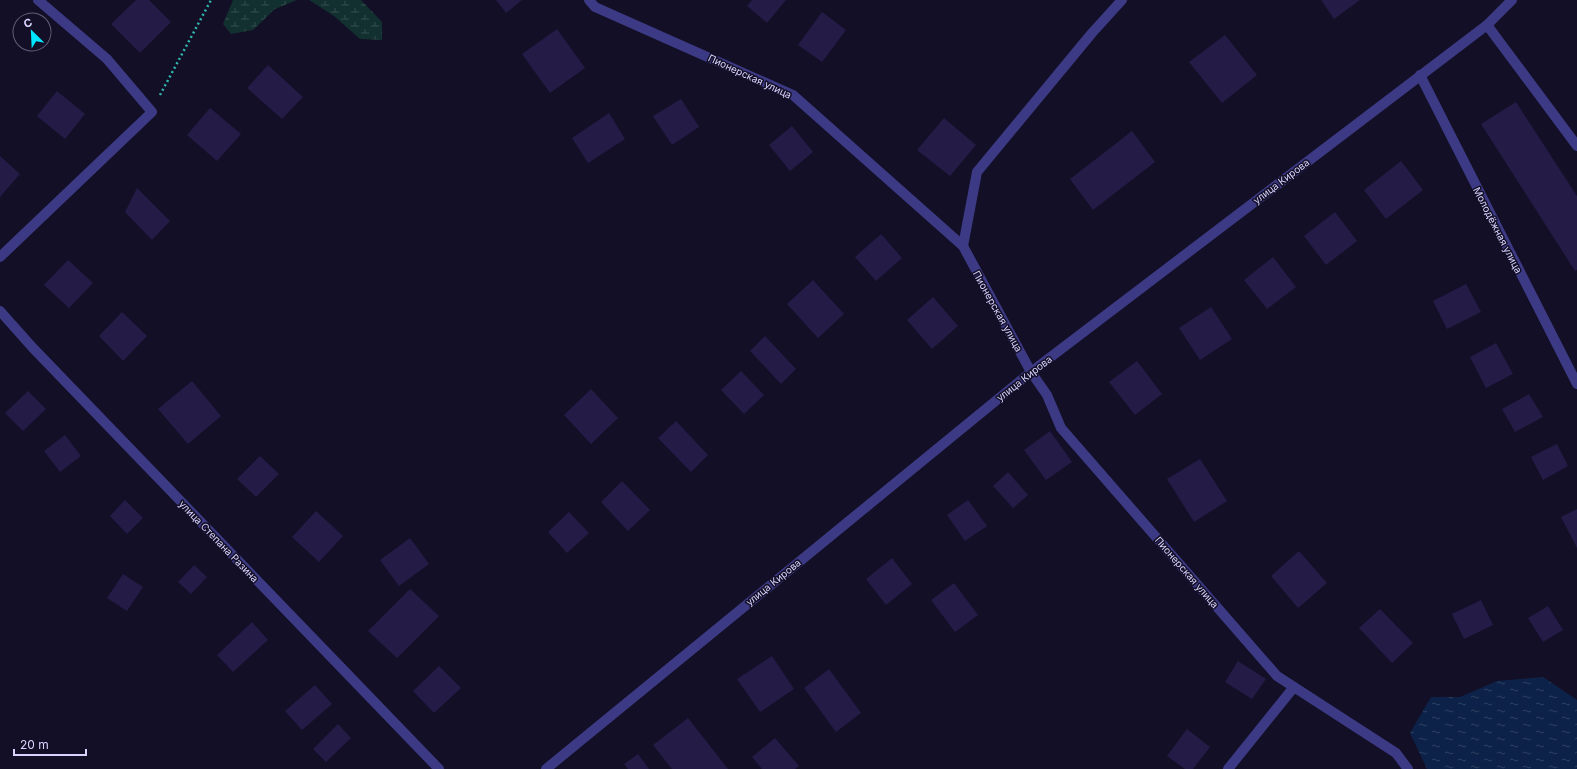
<svg xmlns="http://www.w3.org/2000/svg" width="1577" height="769" font-family="Inter,sans-serif">
  <defs>
    <pattern id="wetland-marsh" width="20" height="14" patternUnits="userSpaceOnUse"><rect width="20" height="14" fill="#12302f"/><path d="M1 5h8M5 5V1M11 12h8M15 12V8" fill="none" stroke="#344d4e"/></pattern>
    <pattern id="water-ripples" width="26" height="14" patternUnits="userSpaceOnUse"><rect width="26" height="14" fill="#0c2248"/><path d="M2 4q2-2 4 0t4 0M15 11q2-2 4 0t4 0" fill="none" stroke="#2f4163"/></pattern>
  </defs>
  <rect width="100%" height="100%" fill="#130f26"/>
  <g fill="url(#wetland-marsh)">
    <polygon points="233,0 297,0 275,9 253,30 231,34 223,24"/>
    <polygon points="309,0 361,0 382,22 382,40 360,39 334,16"/>
  </g>
  <polygon fill="url(#water-ripples)" points="1543,677 1577,700 1577,769 1427,769 1410,733 1431,697 1460,697 1497,681"/>
  <g fill="#241b47">
    <polygon points="136,0 149,0 171,22 140,53 111,24"/>
    <polygon points="496,0 522,0 506,13"/>
    <polygon points="752,0 786,0 767,23 747,6"/>
    <polygon points="1321,0 1360,0 1334,19"/>
    <polygon points="822,12 846,30 822,62 798,45"/>
    <polygon points="557,29 585,68 550,93 522,54"/>
    <polygon points="1225,35 1257,75 1222,103 1189,62"/>
    <polygon points="268,65 303,97 282,119 247,88"/>
    <polygon points="57,91 85,114 65,139 37,116"/>
    <polygon points="681,99 699,127 672,145 653,116"/>
    <polygon points="1516,102 1577,196 1577,270 1575,271 1481,124"/>
    <polygon points="210,108 241,134 217,161 187,135"/>
    <polygon points="609,113 625,139 588,163 572,138"/>
    <polygon points="944,118 976,145 950,176 917,150"/>
    <polygon points="792,126 813,152 790,171 769,145"/>
    <polygon points="1132,131 1155,162 1093,210 1070,179"/>
    <polygon points="0,156 20,174 0,197"/>
    <polygon points="1401,161 1423,190 1386,219 1364,190"/>
    <polygon points="137,188 170,221 152,240 125,212"/>
    <polygon points="1335,212 1357,241 1326,265 1304,236"/>
    <polygon points="881,234 902,258 876,281 855,257"/>
    <polygon points="1273,257 1296,287 1267,309 1244,280"/>
    <polygon points="68,260 93,283 69,308 44,285"/>
    <polygon points="813,280 844,314 818,338 787,304"/>
    <polygon points="1466,284 1481,312 1447,329 1433,301"/>
    <polygon points="933,297 958,326 932,349 907,320"/>
    <polygon points="1211,307 1232,339 1200,360 1179,328"/>
    <polygon points="122,312 147,336 123,361 99,336"/>
    <polygon points="765,336 796,369 781,384 750,351"/>
    <polygon points="1496,343 1513,374 1486,388 1470,357"/>
    <polygon points="1137,361 1162,394 1135,415 1109,382"/>
    <polygon points="741,371 764,395 744,414 721,390"/>
    <polygon points="192,381 221,416 188,444 158,409"/>
    <polygon points="591,389 618,418 591,444 564,415"/>
    <polygon points="28,391 46,409 23,431 5,413"/>
    <polygon points="1529,394 1543,417 1515,432 1502,409"/>
    <polygon points="676,421 708,455 691,472 658,438"/>
    <polygon points="1050,431 1072,462 1046,480 1024,450"/>
    <polygon points="65,435 81,456 60,472 44,451"/>
    <polygon points="1557,444 1568,466 1543,480 1531,457"/>
    <polygon points="260,456 279,474 256,497 237,479"/>
    <polygon points="1200,459 1227,501 1194,522 1167,479"/>
    <polygon points="1008,472 1028,495 1013,508 993,486"/>
    <polygon points="622,481 650,510 628,531 601,502"/>
    <polygon points="125,500 143,518 127,534 110,516"/>
    <polygon points="968,500 987,526 965,541 947,515"/>
    <polygon points="1577,509 1577,548 1561,517"/>
    <polygon points="316,511 343,536 319,562 292,537"/>
    <polygon points="569,512 589,533 567,553 548,532"/>
    <polygon points="410,538 429,564 399,586 380,560"/>
    <polygon points="1299,551 1327,583 1298,608 1271,576"/>
    <polygon points="892,558 912,584 886,605 866,579"/>
    <polygon points="194,565 207,577 191,594 178,582"/>
    <polygon points="123,574 143,587 127,611 107,598"/>
    <polygon points="954,583 978,615 955,632 931,600"/>
    <polygon points="410,589 439,616 397,658 368,631"/>
    <polygon points="1481,600 1493,625 1464,639 1452,614"/>
    <polygon points="1548,606 1563,630 1543,642 1528,618"/>
    <polygon points="1380,609 1413,643 1392,663 1359,628"/>
    <polygon points="252,622 268,640 233,672 217,655"/>
    <polygon points="772,656 794,689 760,712 737,679"/>
    <polygon points="1238,661 1266,679 1252,699 1225,682"/>
    <polygon points="439,666 461,688 434,713 413,691"/>
    <polygon points="829,669 861,713 836,732 804,688"/>
    <polygon points="315,685 332,704 302,730 285,711"/>
    <polygon points="688,718 728,769 672,769 653,745"/>
    <polygon points="338,724 351,738 326,762 313,749"/>
    <polygon points="1187,729 1210,747 1193,769 1185,769 1167,756"/>
    <polygon points="775,738 799,766 795,769 762,769 752,757"/>
    <polygon points="638,754 649,769 628,769 624,764"/>
  </g>
  <g fill="none" stroke-linecap="round" stroke-linejoin="round">
    <polyline stroke="#2fb8b0" stroke-width="2.5" stroke-dasharray="2 3" stroke-linecap="butt" points="160,95 211,0"/>
    <g stroke="#3d3a85" stroke-width="10">
      <polyline points="1487,25 1577,146"/>
      <polyline points="963,246 977,172 1092,33 1122,0"/>
    </g>
    <g stroke="#3d3a85" stroke-width="10">
      <polyline points="589,0 595,7 793,95 963,246 1031,372 1047,395 1061,428 1277,676 1396,753 1408,769"/>
      <polyline points="1420,75 1577,384"/>
      <polyline points="0,257 152,112 107,59 38,0"/>
      <polyline points="0,311 33,348 439,769"/>
      <polyline points="546,769 1031,372 1487,25 1512,0"/>
      <polyline points="1228,769 1294,687"/>
    </g>
  </g>
  <g text-anchor="middle" dominant-baseline="central" stroke-width="3" stroke-linejoin="round" paint-order="stroke">
    <g font-size="10" fill="#d9d4ff" stroke="#130f26">
      <text transform="translate(750 76) rotate(25)">Пионерская улица</text>
      <text transform="translate(1281 181) rotate(-37)">улица Кирова</text>
      <text transform="translate(1498 230) rotate(63)">Молодёжная улица</text>
      <text transform="translate(998 311) rotate(61)">Пионерская улица</text>
      <text transform="translate(1024 378) rotate(-38)">улица Кирова</text>
      <text transform="translate(219 541) rotate(46)">улица Степана Разина</text>
      <text transform="translate(1187 572) rotate(49)">Пионерская улица</text>
      <text transform="translate(773 582) rotate(-39)">улица Кирова</text>
    </g>
  </g>
  <g transform="translate(32 32) rotate(336)"><circle r="19" fill="#130f26" stroke="#625e7d"/>
  <path d="M0-3L7 15L0 10L-7 15Z" fill="#00e5ff"/>
  <text y="-6" font-size="11" font-weight="bold" text-anchor="middle" fill="#d9d4ff">С</text>
  </g>
  <path d="M14 749v6h72v-6" fill="none" stroke="#d9d4ff" stroke-width="2"/>
  <text x="20" y="749" font-size="12" fill="#d9d4ff" stroke="#130f26" stroke-width="3" paint-order="stroke">20 m</text>
</svg>
